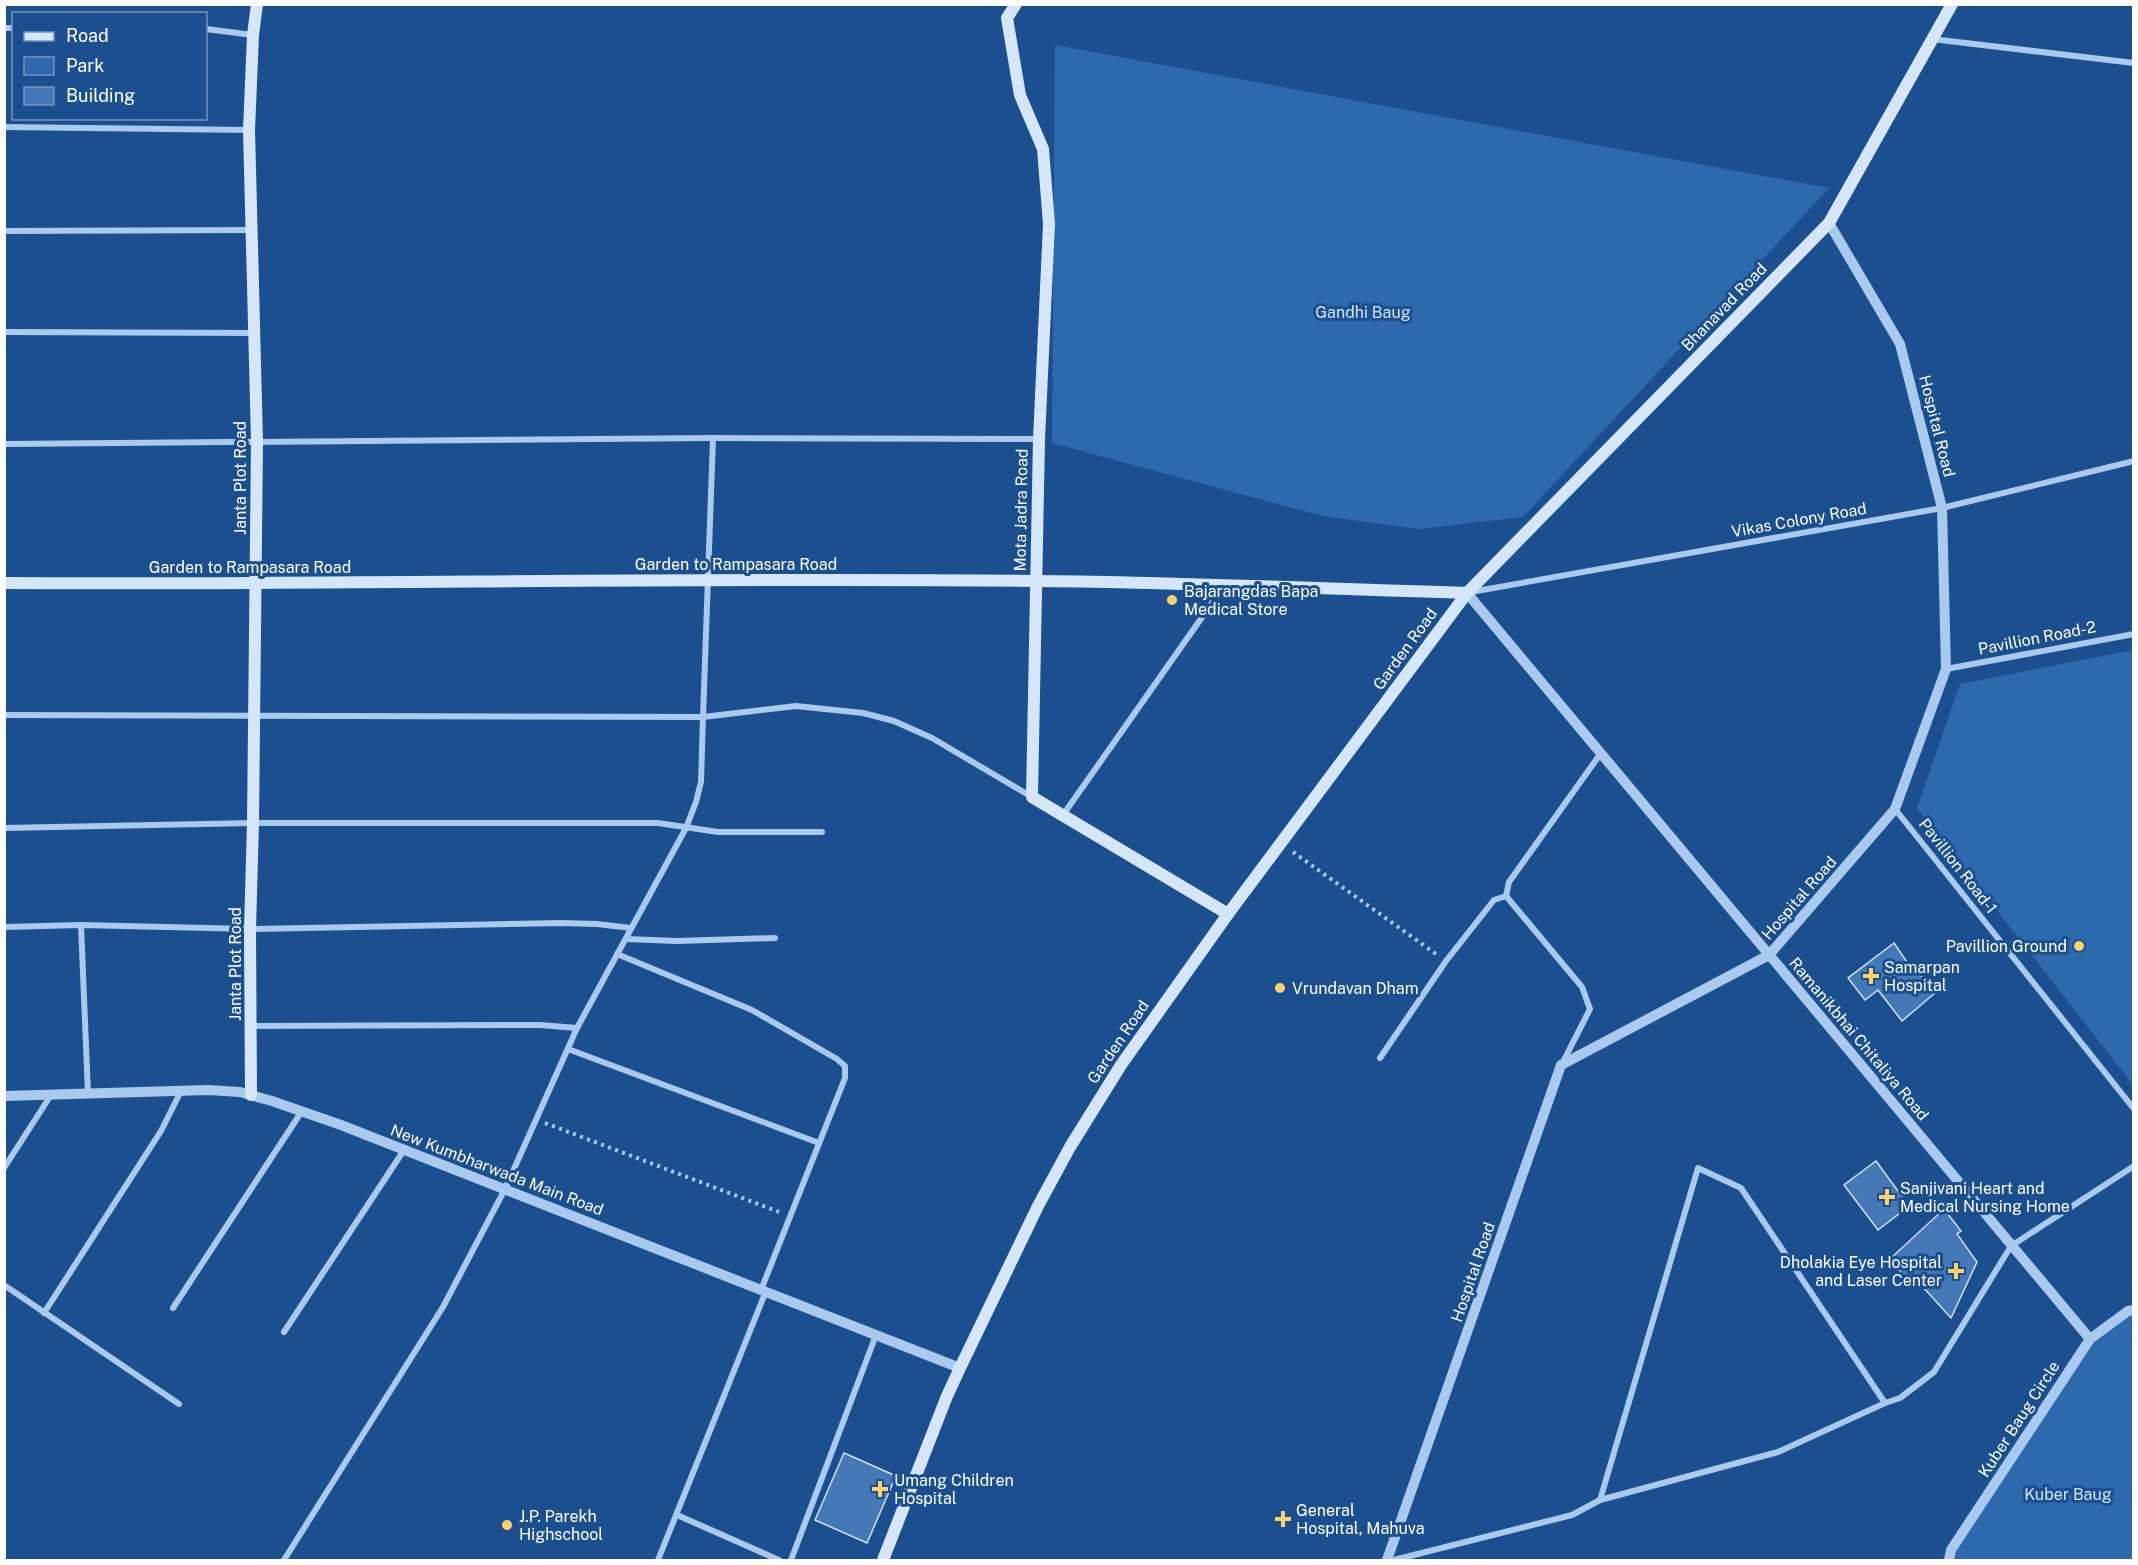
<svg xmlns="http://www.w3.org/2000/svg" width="2138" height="1565" font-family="'Public Sans',sans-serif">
  <rect width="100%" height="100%" fill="#1b4f8f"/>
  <g fill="#2e69ad">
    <polygon points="1055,45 1829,188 1523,517 1419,529 1322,516 1052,443"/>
    <polygon points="2133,650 2134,650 2133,1085 1917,808 1960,684"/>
    <polygon points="2133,1313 2133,1560 1951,1560 1952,1551 2092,1342"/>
  </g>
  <g fill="#4478b7" stroke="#cfe3fa" stroke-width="1.5">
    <polygon points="1894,943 1915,974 1918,972 1935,993 1902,1021 1878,990 1865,1000 1848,978"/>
    <polygon points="1876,1161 1909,1206 1878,1230 1844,1185"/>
    <polygon points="1944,1209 1961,1231 1957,1234 1977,1262 1951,1318 1912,1275 1906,1280 1891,1258"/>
    <polygon points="844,1453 896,1476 867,1543 815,1520"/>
  </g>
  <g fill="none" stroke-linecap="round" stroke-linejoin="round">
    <g stroke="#a9c9ee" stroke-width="4" stroke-dasharray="3 4.5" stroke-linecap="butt">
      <polyline points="1293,852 1436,954"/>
      <polyline points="545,1123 779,1212"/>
    </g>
    <g stroke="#a9c9ee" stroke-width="6">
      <polyline points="4,28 14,28"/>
      <polyline points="206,29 253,35"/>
      <polyline points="1932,39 2134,63"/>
      <polyline points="4,127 249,130"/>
      <polyline points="4,231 251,230"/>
      <polyline points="4,332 254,333"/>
      <polyline points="713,438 703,717 796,706 863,713 894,721 932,738 1032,797"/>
      <polyline points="4,444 713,438 1039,439"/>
      <polyline points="1471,592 1942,508 2134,461"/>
      <polyline points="1946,669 2134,634"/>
      <polyline points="4,715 703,717 701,782 696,802 686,828 577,1028 505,1189 443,1307 284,1560"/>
      <polyline points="1895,809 2134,1109"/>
      <polyline points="1063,815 1224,586"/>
      <polyline points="4,828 253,823 658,823 718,832 822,832"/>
      <polyline points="81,925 88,1094"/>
      <polyline points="4,927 81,925 250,929 561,923 597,924 631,928"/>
      <polyline points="626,939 677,941 775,938"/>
      <polyline points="617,954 752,1010 837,1059 845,1066 845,1078 761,1290"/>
      <polyline points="252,1026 540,1025 577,1028"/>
      <polyline points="568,1049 819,1143"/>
      <polyline points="1380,1058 1446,961 1494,900 1506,896"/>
      <polyline points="1563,1062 1590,1009 1582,987 1506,896 1509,882 1601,753"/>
      <polyline points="4,1168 51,1095"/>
      <polyline points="4,1285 179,1404"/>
      <polyline points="173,1308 302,1111"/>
      <polyline points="44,1313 161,1131 181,1091"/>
      <polyline points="284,1332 404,1150"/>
      <polyline points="1600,1500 1698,1168 1741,1188 1885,1403"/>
      <polyline points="677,1515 779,1560"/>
      <polyline points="658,1560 766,1291"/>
      <polyline points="791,1560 876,1335"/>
      <polyline points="1394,1560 1572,1515 1600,1500 1778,1452 1885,1403 1900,1398 1934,1372 2011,1246 2134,1166"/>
    </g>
    <g stroke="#a9c9ee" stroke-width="10">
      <polyline points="1467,593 2090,1339"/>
      <polyline points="4,1096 208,1090 240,1092 272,1101 341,1125 960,1368"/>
      <polyline points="1387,1560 1561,1065 1769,955 1895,809 1946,669 1942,508 1900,344 1829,223"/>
      <polyline points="1949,1560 1951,1550 2090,1339 2128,1311 2134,1310"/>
    </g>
    <g stroke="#d6e6fa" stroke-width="12">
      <polyline points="1016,4 1007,18 1020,95 1043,149 1049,224 1039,439 1032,797 1228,914"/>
      <path d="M4,583C348,585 691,577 1034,581C1178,582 1323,589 1467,593"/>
      <polyline points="251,1095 250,929 253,823 257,441 249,130 253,35 257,4"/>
      <polyline points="883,1560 947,1396 960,1368 1038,1206 1070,1147 1121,1065 1228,914 1467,593 1829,223 1952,4"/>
    </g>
  </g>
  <g fill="#ffd166" stroke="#1b4f8f" stroke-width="2">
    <circle cx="1172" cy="600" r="6"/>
    <circle cx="2079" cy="946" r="6"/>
    <path d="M1868 967h6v6h6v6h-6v6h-6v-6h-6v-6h6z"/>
    <circle cx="1280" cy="988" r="6"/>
    <path d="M1884 1188h6v6h6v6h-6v6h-6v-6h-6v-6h6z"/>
    <path d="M1953 1262h6v6h6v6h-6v6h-6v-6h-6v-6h6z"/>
    <path d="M877 1480h6v6h6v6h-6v6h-6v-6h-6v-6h6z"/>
    <path d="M1280 1510h6v6h6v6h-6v6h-6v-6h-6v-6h6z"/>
    <circle cx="507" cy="1525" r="6"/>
  </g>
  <g text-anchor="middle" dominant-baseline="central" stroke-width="6" stroke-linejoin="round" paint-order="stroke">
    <g font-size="16" fill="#fff" stroke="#1b4f8f">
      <text transform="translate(1724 307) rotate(-46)">Bhanavad Road</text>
      <text transform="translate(1937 426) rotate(76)">Hospital Road</text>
      <text transform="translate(240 478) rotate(-90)">Janta Plot Road</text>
      <text transform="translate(1021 510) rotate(-89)">Mota Jadra Road</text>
      <text transform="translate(1799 520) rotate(-10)">Vikas Colony Road</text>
      <text x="736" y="564">Garden to Rampasara Road</text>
      <text x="250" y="567">Garden to Rampasara Road</text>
      <text transform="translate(2037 638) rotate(-11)">Pavillion Road-2</text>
      <text transform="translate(1405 649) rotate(-54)">Garden Road</text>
      <text transform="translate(1958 866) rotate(52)">Pavillion Road-1</text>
      <text transform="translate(1799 898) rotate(-49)">Hospital Road</text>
      <text transform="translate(235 964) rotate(-90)">Janta Plot Road</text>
      <text transform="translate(1859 1039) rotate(50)">Ramanikbhai Chitaliya Road</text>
      <text transform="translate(1118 1042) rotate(-56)">Garden Road</text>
      <text transform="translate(497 1170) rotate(21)">New Kumbharwada Main Road</text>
      <text transform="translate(1473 1272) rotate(-71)">Hospital Road</text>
      <text transform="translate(2019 1419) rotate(-57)">Kuber Baug Circle</text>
    </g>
    <g font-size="16" fill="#cfe3fa" stroke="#1b4f8f">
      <text x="1363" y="312">Gandhi Baug</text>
      <text x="2068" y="1494">Kuber Baug</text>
    </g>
    <g font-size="16" fill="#fff" stroke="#1b4f8f" text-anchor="start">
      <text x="1184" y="591">Bajarangdas Bapa<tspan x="1184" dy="18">Medical Store</tspan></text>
      <text x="2067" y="946" text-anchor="end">Pavillion Ground</text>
      <text x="1884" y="967">Samarpan<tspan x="1884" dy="18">Hospital</tspan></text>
      <text x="1292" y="988">Vrundavan Dham</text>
      <text x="1900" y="1188">Sanjivani Heart and<tspan x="1900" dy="18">Medical Nursing Home</tspan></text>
      <text x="1942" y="1262" text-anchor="end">Dholakia Eye Hospital<tspan x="1942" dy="18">and Laser Center</tspan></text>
      <text x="894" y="1480">Umang Children<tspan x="894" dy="18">Hospital</tspan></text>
      <text x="1296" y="1510">General<tspan x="1296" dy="18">Hospital, Mahuva</tspan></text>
      <text x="519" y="1516">J.P. Parekh<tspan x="519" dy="18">Highschool</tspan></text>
    </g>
  </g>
  <rect width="2138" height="1565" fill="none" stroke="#ffffff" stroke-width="12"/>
  <rect x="12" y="12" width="195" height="108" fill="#1b4f8f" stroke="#7695bc" stroke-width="1.5"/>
  <rect x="24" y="32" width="30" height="9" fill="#d6e6fa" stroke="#7695bc" stroke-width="1.5"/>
  <text x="66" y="42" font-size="18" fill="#ffffff">Road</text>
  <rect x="24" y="57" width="30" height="18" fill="#2e69ad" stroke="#7695bc" stroke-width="1.5"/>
  <text x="66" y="72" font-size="18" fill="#ffffff">Park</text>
  <rect x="24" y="87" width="30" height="18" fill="#4478b7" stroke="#7695bc" stroke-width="1.5"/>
  <text x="66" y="102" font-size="18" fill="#ffffff">Building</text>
</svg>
